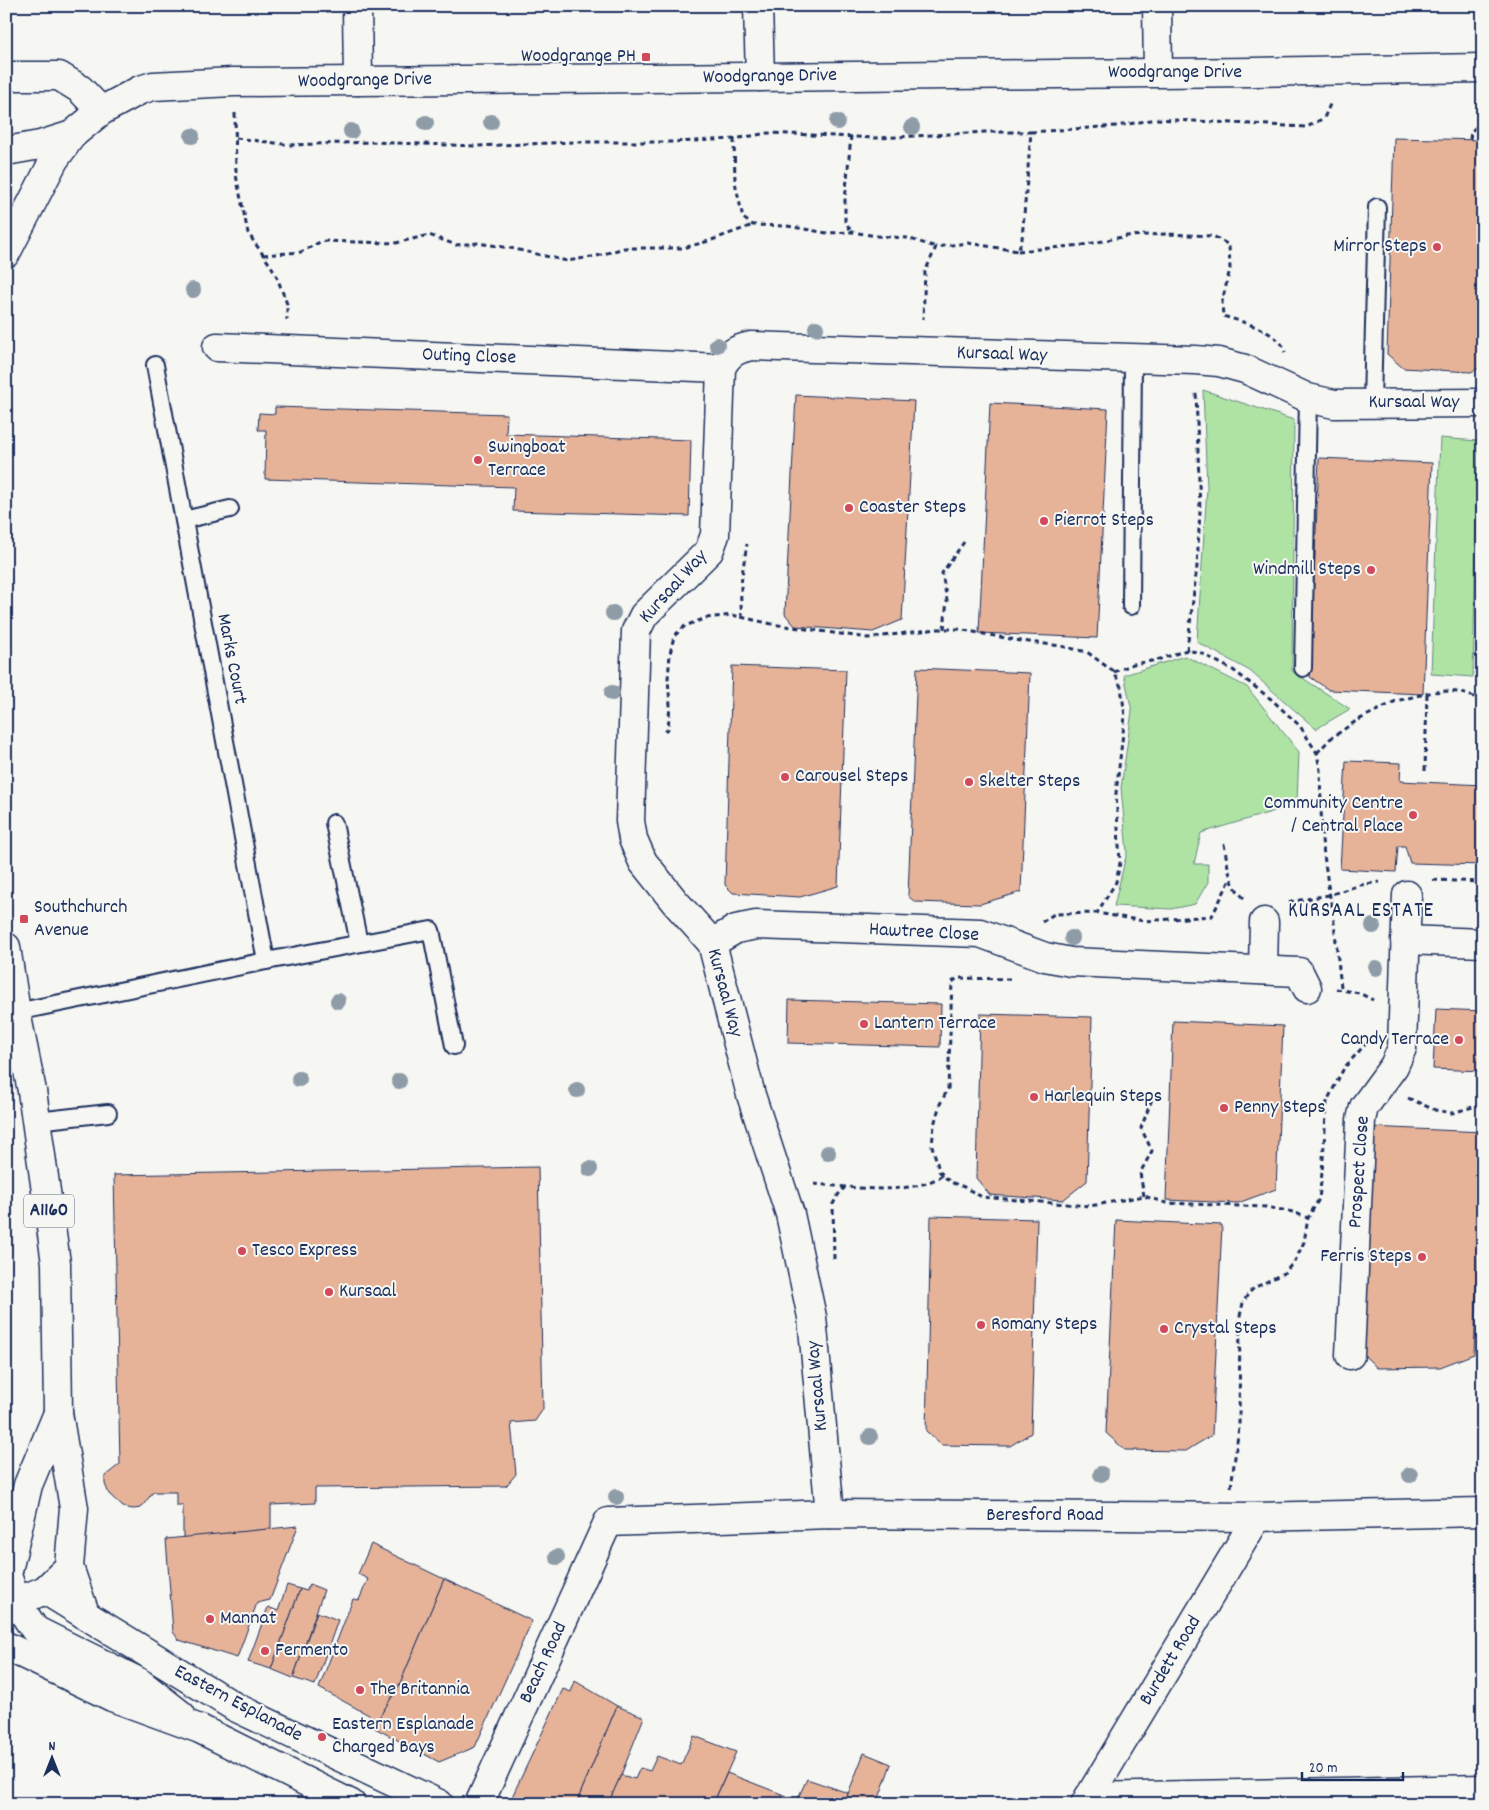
<svg xmlns="http://www.w3.org/2000/svg" width="1489" height="1810" font-family="Dekko,sans-serif">
  <rect width="100%" height="100%" fill="#f6f6f2"/>
  <filter id="ink" filterUnits="userSpaceOnUse"><feTurbulence type="fractalNoise" baseFrequency=".02" numOctaves="2"/><feDisplacementMap in="SourceGraphic" scale="10" xChannelSelector="R" yChannelSelector="G"/><feConvolveMatrix kernelMatrix="1 2 1 2 8 2 1 2 1" color-interpolation-filters="sRGB"/></filter>
  <g filter="url(#ink)">
    <g fill="#afe3a4" stroke="#658981">
      <polygon points="1203,390 1294,420 1292,671 1350,709 1316,729 1250,671 1197,642 1207,488"/>
      <polygon points="1440,438 1478,441 1473,677 1431,674"/>
      <polygon points="1185,656 1247,687 1299,752 1297,802 1285,806 1285,808 1201,833 1194,864 1208,864 1208,882 1195,904 1171,909 1114,906 1127,852 1121,788 1132,711 1124,675"/>
    </g>
    <g fill="#e6b399" stroke="#1b2f5e">
      <polygon points="1394,138 1483,140 1483,366 1471,372 1403,368 1387,354"/>
      <polygon points="796,395 914,401 902,620 873,632 795,626 785,614"/>
      <polygon points="990,403 1108,409 1097,638 979,633"/>
      <polygon points="275,407 507,414 506,434 691,440 689,516 513,511 514,487 265,479 266,430 258,430 259,413 275,414"/>
      <polygon points="1319,458 1432,463 1423,694 1329,690 1310,677"/>
      <polygon points="732,666 846,670 838,886 800,897 733,893 725,885"/>
      <polygon points="917,668 1030,673 1021,892 980,904 915,902 908,896"/>
      <polygon points="1346,761 1401,763 1400,781 1483,785 1483,865 1410,863 1405,846 1398,846 1396,872 1340,869"/>
      <polygon points="789,1000 941,1004 940,1047 788,1043"/>
      <polygon points="1436,1009 1483,1011 1483,1071 1433,1069"/>
      <polygon points="980,1014 1092,1017 1087,1181 1063,1200 990,1195 976,1178"/>
      <polygon points="1173,1021 1283,1026 1276,1189 1238,1203 1166,1200"/>
      <polygon points="1370,1127 1483,1132 1474,1354 1440,1367 1377,1368 1360,1351"/>
      <polygon points="538,1167 543,1409 535,1421 511,1423 516,1474 506,1486 315,1488 315,1503 271,1505 271,1529 183,1538 183,1505 176,1505 176,1492 153,1492 141,1508 133,1509 123,1507 109,1494 105,1484 105,1476 120,1464 114,1175"/>
      <polygon points="931,1216 1037,1219 1031,1433 1010,1446 941,1445 926,1431"/>
      <polygon points="1116,1220 1222,1225 1212,1435 1186,1451 1125,1450 1106,1433"/>
      <polygon points="298,1526 270,1600 257,1603 237,1658 179,1640 173,1632 166,1539"/>
      <polygon points="371,1544 444,1579 399,1686 378,1720 319,1688 353,1599 359,1600 368,1579 358,1574"/>
      <polygon points="444,1579 532,1621 475,1747 439,1762 373,1727 399,1686"/>
      <polygon points="309,1584 324,1590 293,1678 271,1669 300,1589 307,1591"/>
      <polygon points="287,1585 300,1589 271,1669 248,1662 268,1607 278,1611"/>
      <polygon points="317,1612 338,1620 315,1685 293,1678"/>
      <polygon points="575,1681 617,1706 576,1804 512,1804 510,1801 563,1689 571,1692"/>
      <polygon points="617,1706 644,1717 621,1775 608,1804 576,1804"/>
      <polygon points="694,1736 736,1752 713,1804 608,1804 621,1775 635,1779 640,1768 650,1771 657,1756 681,1765"/>
      <polygon points="864,1753 891,1764 878,1801 887,1804 844,1804"/>
      <polygon points="727,1773 797,1800 795,1804 713,1804"/>
      <polygon points="807,1779 848,1793 844,1804 795,1804"/>
    </g>
    <g fill="none" stroke-linecap="round" stroke-linejoin="round">
      <g stroke="#1b2f5e" stroke-width="20">
        <g id="service">
          <polyline points="155,365 266,961"/>
          <polyline points="1372,403 1377,207"/>
          <polyline points="184,520 230,509"/>
          <polyline points="1131,606 1133,359"/>
          <polyline points="1303,668 1308,398"/>
          <polyline points="334,823 359,943"/>
          <polyline points="16,1012 266,961 431,930 454,1046"/>
          <polyline points="37,1121 108,1113"/>
        </g>
      </g>
      <g stroke="#1b2f5e" stroke-width="31">
        <g id="minor">
          <polyline points="357,6 358,81"/>
          <polyline points="758,6 760,77"/>
          <polyline points="1157,6 1158,72"/>
          <polyline points="6,76 59,76 80,89 101,111"/>
          <polyline points="217,347 721,368"/>
          <polyline points="1405,940 1483,943"/>
          <polyline points="712,943 736,929 756,925 980,933 1045,957 1071,962 1299,972 1307,988"/>
          <polyline points="1263,970 1264,922"/>
          <polyline points="1350,1355 1361,1120 1364,1107 1394,1066 1402,1048 1407,895"/>
          <path d="M830,1514L812,1317L790,1214L751,1095L712,943L675,902L643,862L633,839L630,821L636,631L644,615L709,551L715,535L721,368C728,354 736,349 751,346L1195,360L1219,362L1245,369L1308,398L1334,404L1483,403"/>
          <polyline points="1089,1797 1483,1789"/>
          <polyline points="479,1804 608,1522 830,1514 1257,1517 1483,1512"/>
          <polyline points="1085,1804 1257,1517"/>
        </g>
      </g>
      <g stroke="#1b2f5e" stroke-width="31">
        <g id="tertiary">
          <polyline points="6,151 40,145 72,135"/>
          <polyline points="6,253 54,160 72,135 101,111 140,90 153,86 233,82 358,81 1254,72 1483,68"/>
        </g>
      </g>
      <g stroke="#1b2f5e" stroke-width="31">
        <g id="secondary">
          <polyline points="45,1590 235,1707 439,1804"/>
          <polyline points="16,1602 35,1630 139,1682 181,1715"/>
          <polyline points="6,1646 112,1697 200,1729 351,1804"/>
        </g>
      </g>
      <g stroke="#1b2f5e" stroke-width="31">
        <g id="primary">
          <polyline points="6,947 16,1012 32,1091 56,1263 58,1413 74,1508 69,1567 86,1616"/>
          <polyline points="58,1413 28,1485 7,1575 16,1602 45,1590 69,1567"/>
        </g>
      </g>
      <g stroke="#1b2f5e" stroke-width="3" stroke-dasharray="5 4" stroke-linecap="butt">
        <polyline points="235,113 236,175 248,233 275,272 287,304 287,320"/>
        <polyline points="1031,132 1117,126 1157,119 1307,127 1324,118 1331,102"/>
        <polyline points="851,136 845,200 845,221 851,231"/>
        <polyline points="236,138 291,145 370,142 476,146 574,142 673,142 734,139 768,133 877,138 985,132 1031,132 1022,239 1018,251 968,243 936,247 925,272 923,319"/>
        <polyline points="734,139 735,182 743,218 753,225 787,226 827,233 852,232 876,236 907,238 936,247"/>
        <polyline points="1470,139 1471,132 1478,125 1483,125"/>
        <path d="M1018,251L1083,245L1127,236L1166,234L1213,236L1229,245L1230,269L1222,302L1223,316C1240,321 1283,332 1285,353"/>
        <polyline points="263,255 301,252 322,241 396,243 429,235 456,245 478,243 510,248 567,261 597,256 624,248 683,248 709,241 753,225"/>
        <path d="M742,618C739,587 742,574 747,544"/>
        <polyline points="944,629 947,600 942,573 964,542"/>
        <polyline points="1187,650 1197,566 1200,511 1196,391"/>
        <polyline points="1114,672 1133,664 1157,660 1187,650 1201,653 1233,670 1271,699 1300,726 1317,753 1320,770 1322,840 1328,885 1333,914 1341,987"/>
        <polyline points="665,732 668,729 670,705 668,679 670,654 674,636 685,626 706,618 732,615 772,624 868,638 937,629 958,629 1021,641 1061,646 1087,652 1114,672 1121,687 1125,716 1116,793 1120,863 1116,882 1097,913"/>
        <polyline points="1317,753 1330,739 1356,721 1396,701 1433,692 1445,691 1459,692 1483,700"/>
        <polyline points="1425,771 1427,693"/>
        <path d="M1224,844C1228,864 1228,884 1244,898"/>
        <polyline points="1433,880 1483,882"/>
        <polyline points="1289,902 1329,895 1360,885 1380,882"/>
        <polyline points="1042,922 1054,914 1097,913 1144,921 1212,916 1230,880"/>
        <polyline points="1010,979 958,978 952,982 948,1089 940,1104 934,1125 932,1146 936,1159 939,1171 950,1182 964,1187 982,1197 1090,1206 1144,1196 1166,1203 1266,1207 1293,1212 1308,1218"/>
        <polyline points="1336,989 1359,993 1373,1000"/>
        <polyline points="1408,1098 1435,1110 1452,1113 1483,1104"/>
        <path d="M814,1184C852,1187 910,1197 943,1175"/>
        <polyline points="1144,1196 1140,1173 1152,1151 1141,1128 1152,1099"/>
        <polyline points="834,1259 833,1204 838,1195 845,1187"/>
        <polyline points="1231,1487 1239,1427 1240,1316 1243,1303 1248,1294 1254,1288 1284,1273 1295,1261 1304,1242 1308,1218 1319,1199 1322,1173 1327,1101 1344,1068 1371,1038"/>
      </g>
      <use href="#service" stroke="#f6f6f2" stroke-width="16"/>
      <use href="#minor" stroke="#f6f6f2" stroke-width="28"/>
      <use href="#tertiary" stroke="#f6f6f2" stroke-width="28"/>
      <use href="#secondary" stroke="#f6f6f2" stroke-width="28"/>
      <use href="#primary" stroke="#f6f6f2" stroke-width="28"/>
    </g>
    <g fill="#8e9ca8">
      <circle cx="491" cy="122" r="8"/>
      <circle cx="837" cy="122" r="8"/>
      <circle cx="426" cy="123" r="8"/>
      <circle cx="912" cy="127" r="8"/>
      <circle cx="351" cy="131" r="8"/>
      <circle cx="192" cy="136" r="8"/>
      <circle cx="193" cy="290" r="8"/>
      <circle cx="816" cy="328" r="8"/>
      <circle cx="717" cy="345" r="8"/>
      <circle cx="613" cy="613" r="8"/>
      <circle cx="612" cy="693" r="8"/>
      <circle cx="1373" cy="926" r="8"/>
      <circle cx="1072" cy="938" r="8"/>
      <circle cx="1376" cy="968" r="8"/>
      <circle cx="338" cy="1001" r="8"/>
      <circle cx="299" cy="1079" r="8"/>
      <circle cx="399" cy="1081" r="8"/>
      <circle cx="577" cy="1090" r="8"/>
      <circle cx="828" cy="1153" r="8"/>
      <circle cx="590" cy="1169" r="8"/>
      <circle cx="870" cy="1437" r="8"/>
      <circle cx="1101" cy="1474" r="8"/>
      <circle cx="1410" cy="1475" r="8"/>
      <circle cx="616" cy="1497" r="8"/>
      <circle cx="557" cy="1557" r="8"/>
    </g>
  </g>
  <g fill="#d1495b" stroke="#f6f6f2" stroke-width="2">
    <rect x="641" y="52" width="10" height="10" rx="2.5"/>
    <circle cx="1437" cy="247" r="5"/>
    <circle cx="478" cy="460" r="5"/>
    <circle cx="849" cy="508" r="5"/>
    <circle cx="1044" cy="521" r="5"/>
    <circle cx="1371" cy="570" r="5"/>
    <circle cx="785" cy="777" r="5"/>
    <circle cx="969" cy="782" r="5"/>
    <circle cx="1413" cy="815" r="5"/>
    <rect x="19" y="914" width="10" height="10" rx="2.5"/>
    <circle cx="864" cy="1024" r="5"/>
    <circle cx="1459" cy="1040" r="5"/>
    <circle cx="1034" cy="1097" r="5"/>
    <circle cx="1224" cy="1108" r="5"/>
    <circle cx="242" cy="1251" r="5"/>
    <circle cx="1422" cy="1257" r="5"/>
    <circle cx="329" cy="1292" r="5"/>
    <circle cx="981" cy="1325" r="5"/>
    <circle cx="1164" cy="1329" r="5"/>
    <circle cx="210" cy="1619" r="5"/>
    <circle cx="265" cy="1651" r="5"/>
    <circle cx="360" cy="1690" r="5"/>
    <circle cx="322" cy="1737" r="5"/>
  </g>
  <g text-anchor="middle" dominant-baseline="central" stroke-width="4" stroke-linejoin="round" paint-order="stroke">
    <rect fill="#f6f6f2" stroke="#5d6b8a" stroke-width="1" x="24" y="1194.5" width="50" height="33" rx="4"/>
    <g font-size="19" font-weight="bold" fill="#1b2f5e">
      <text x="49" y="1211">A1160</text>
    </g>
    <g font-size="20" fill="#1b2f5e" stroke="#f6f6f2" text-anchor="start">
      <text x="636" y="57" text-anchor="end">Woodgrange PH</text>
      <text x="1427" y="247" text-anchor="end">Mirror Steps</text>
      <text x="488" y="448">Swingboat<tspan x="488" dy="23">Terrace</tspan></text>
      <text x="859" y="508">Coaster Steps</text>
      <text x="1054" y="521">Pierrot Steps</text>
      <text x="1361" y="570" text-anchor="end">Windmill Steps</text>
      <text x="795" y="777">Carousel Steps</text>
      <text x="979" y="782">Skelter Steps</text>
      <text x="1403" y="804" text-anchor="end">Community Centre<tspan x="1403" dy="23">/ Central Place</tspan></text>
      <text x="34" y="908">Southchurch<tspan x="34" dy="23">Avenue</tspan></text>
      <text x="874" y="1024">Lantern Terrace</text>
      <text x="1449" y="1040" text-anchor="end">Candy Terrace</text>
      <text x="1044" y="1097">Harlequin Steps</text>
      <text x="1234" y="1108">Penny Steps</text>
      <text x="252" y="1251">Tesco Express</text>
      <text x="1412" y="1257" text-anchor="end">Ferris Steps</text>
      <text x="339" y="1292">Kursaal</text>
      <text x="991" y="1325">Romany Steps</text>
      <text x="1174" y="1329">Crystal Steps</text>
      <text x="220" y="1619">Mannat</text>
      <text x="275" y="1651">Fermento</text>
      <text x="370" y="1690">The Britannia</text>
      <text x="332" y="1725">Eastern Esplanade<tspan x="332" dy="23">Charged Bays</tspan></text>
    </g>
    <g font-size="20" fill="#1b2f5e" stroke="#f6f6f2">
      <text x="1175" y="73">Woodgrange Drive</text>
      <text transform="translate(770 77) rotate(-1)">Woodgrange Drive</text>
      <text transform="translate(365 81) rotate(-1)">Woodgrange Drive</text>
      <text transform="translate(1002 355) rotate(2)">Kursaal Way</text>
      <text transform="translate(469 357) rotate(2)">Outing Close</text>
      <text x="1414" y="403">Kursaal Way</text>
      <text transform="translate(674 587) rotate(-48)">Kursaal Way</text>
      <text transform="translate(231 659) rotate(79)">Marks Court</text>
      <text transform="translate(924 933) rotate(3)">Hawtree Close</text>
      <text transform="translate(724 993) rotate(75)">Kursaal Way</text>
      <text transform="translate(1360 1172) rotate(-86)">Prospect Close</text>
      <text transform="translate(818 1386) rotate(-95)">Kursaal Way</text>
      <text x="1045" y="1516">Beresford Road</text>
      <text transform="translate(1171 1661) rotate(-59)">Burdett Road</text>
      <text transform="translate(544 1663) rotate(-65)">Beach Road</text>
      <text transform="translate(238 1704) rotate(28)">Eastern Esplanade</text>
    </g>
    <g font-size="21" letter-spacing="1" fill="#1b2f5e" stroke="#f6f6f2">
      <text x="1361" y="912">KURSAAL ESTATE</text>
    </g>
  </g>
  <rect width="1489" height="1810" fill="none" stroke="#f6f6f2" stroke-width="25"/>
  <rect x="12" y="12" width="1464" height="1785" fill="none" stroke="#1b2f5e" stroke-width="2" filter="url(#ink)"/>
  <g transform="translate(52 1758)" stroke="#f6f6f2" stroke-width="4" paint-order="stroke">
  <path d="M0-4L9 19L0 12L-9 19Z" fill="#1b2f5e"/>
  <text y="-8" font-size="14" font-weight="bold" text-anchor="middle" fill="#1b2f5e">N</text>
  </g>
  <path d="M1302 1772v8h101v-8" fill="none" stroke="#1b2f5e" stroke-width="2.5"/>
  <text x="1309" y="1772" font-size="15" fill="#1b2f5e" stroke="#f6f6f2" stroke-width="4" paint-order="stroke">20 m</text>
</svg>
